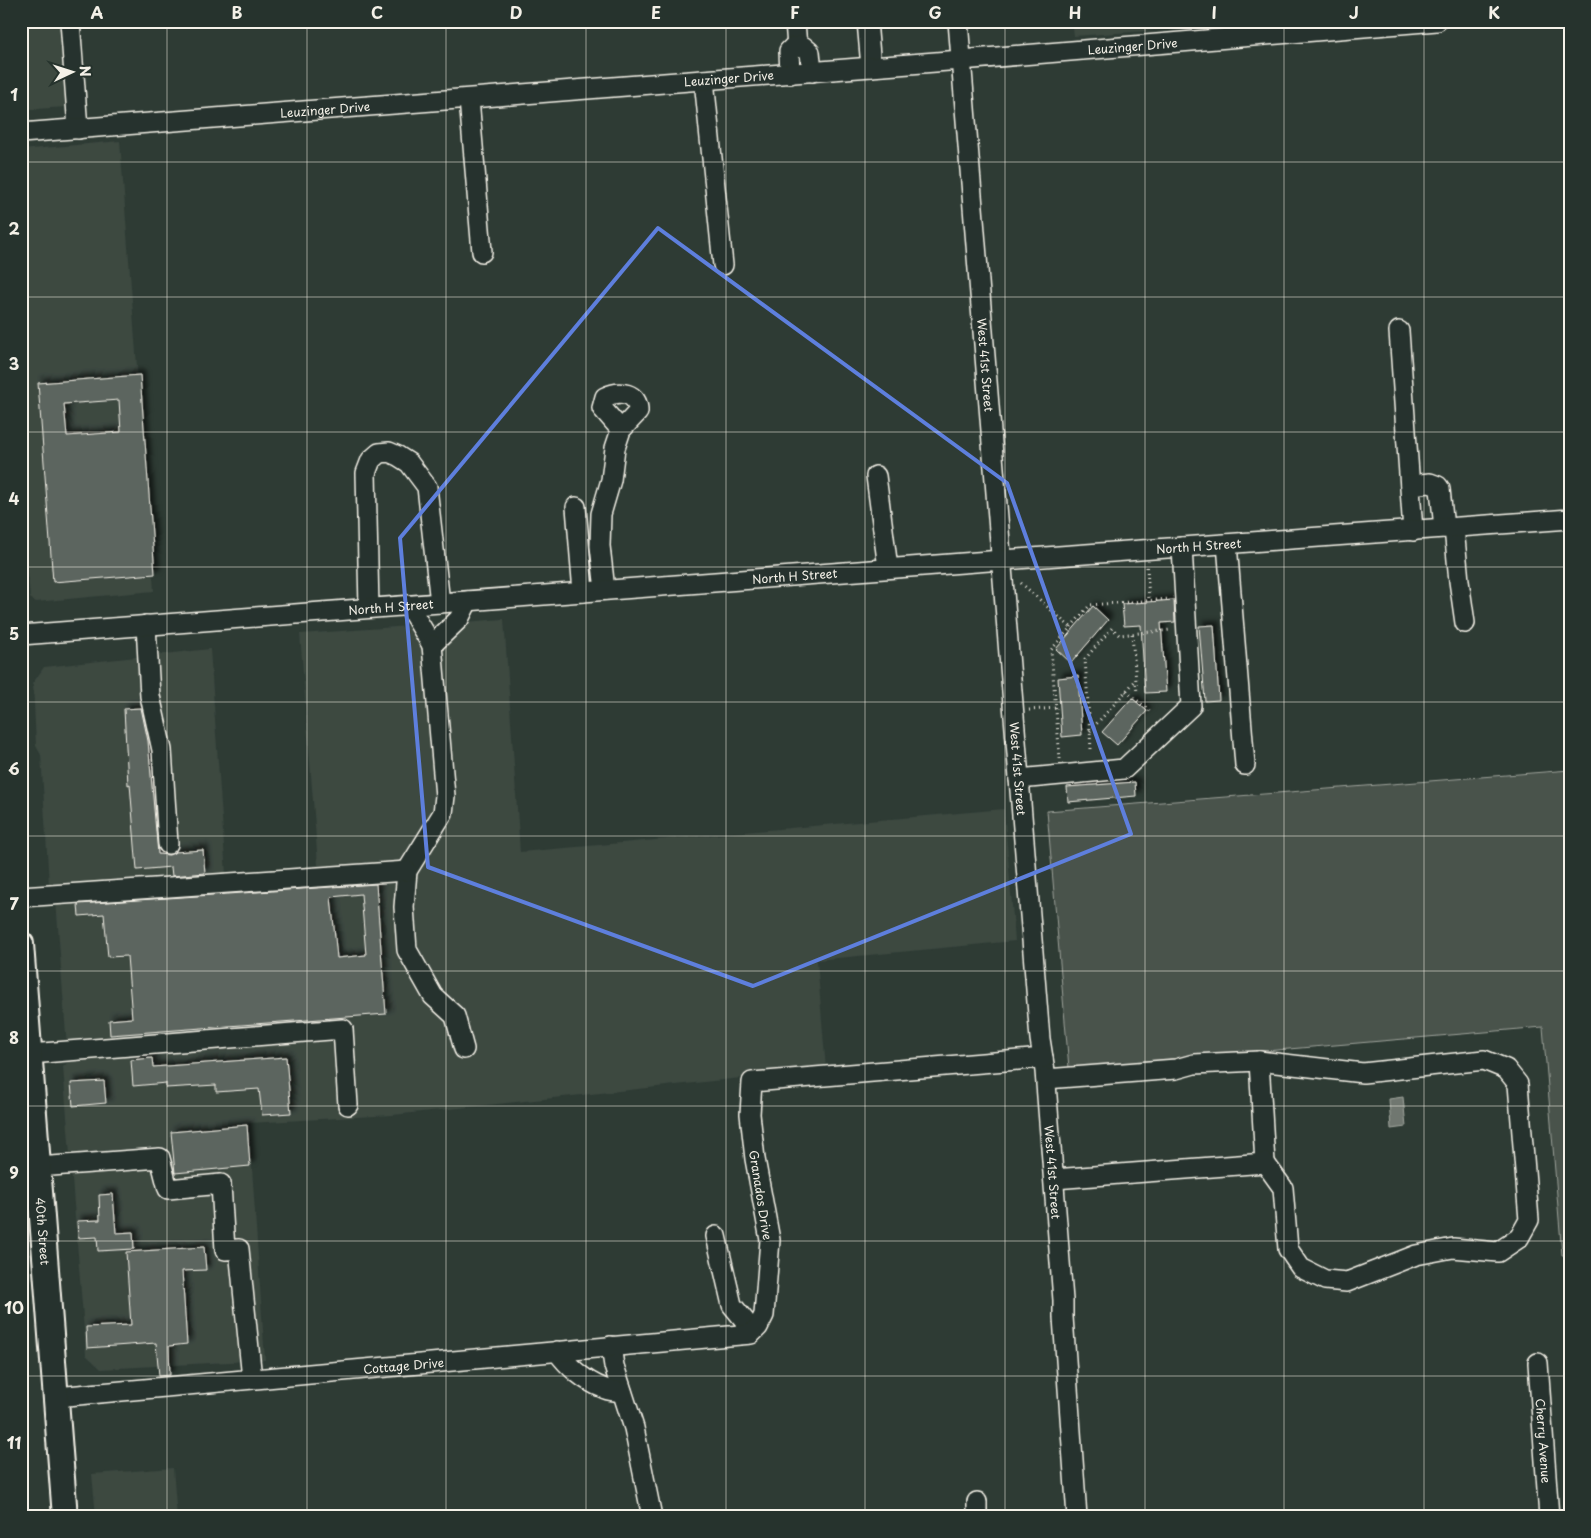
<svg xmlns="http://www.w3.org/2000/svg" width="1591" height="1538" font-family="'Playpen Sans',sans-serif">
  <defs>
    <filter id="shadow"><feDropShadow dx="4.5" dy="-4.5" stdDeviation="2.5" flood-color="#0009"/></filter>
  </defs>
  <rect width="100%" height="100%" fill="#2e3b34"/>
  <filter id="ink" filterUnits="userSpaceOnUse"><feTurbulence type="fractalNoise" baseFrequency=".02" numOctaves="2"/><feDisplacementMap in="SourceGraphic" scale="10" xChannelSelector="R" yChannelSelector="G"/><feConvolveMatrix kernelMatrix="1 2 1 2 8 2 1 2 1" color-interpolation-filters="sRGB"/></filter>
  <g filter="url(#ink)">
    <g fill="#3c4841">
      <polygon points="21,21 76,21 82,106 21,110"/>
      <polygon points="1072,21 1290,21 1074,36"/>
      <polygon points="120,141 154,591 36,602 30,598 21,487 21,150"/>
      <polygon points="504,619 520,852 1004,809 1015,941 817,960 826,1069 393,1115 249,1123 265,1360 101,1369 86,1355 63,1067 68,1062 55,887 49,885 41,755 36,746 33,683 44,667 210,649 226,874 318,865 300,634"/>
      <polygon points="173,1468 177,1517 96,1517 92,1474"/>
    </g>
    <polygon fill="#48524c" stroke="#9ea29a" points="1570,770 1570,1255 1562,1255 1543,1027 1069,1068 1047,811"/>
    <polygon fill="#6f7770" stroke="#a4a8a0" points="1403,1097 1406,1127 1391,1129 1389,1099"/>
    <g fill="#5c655e" stroke="#f4f1e8" fill-rule="evenodd" filter="url(#shadow)">
      <path d="M140,375L155,574L53,582L38,383ZM119,400L121,432L67,436L64,404Z"/>
      <polygon points="1174,600 1175,622 1161,623 1166,692 1145,693 1141,625 1124,626 1122,604"/>
      <polygon points="1093,606 1108,620 1071,663 1056,649"/>
      <polygon points="1214,625 1219,700 1205,701 1199,626"/>
      <polygon points="1078,676 1082,735 1062,737 1058,678"/>
      <polygon points="1132,698 1147,711 1117,745 1102,732"/>
      <polygon points="141,708 148,741 158,854 169,855 175,852 203,850 205,873 172,876 171,867 137,870 130,784 128,785 124,709"/>
      <polygon points="1135,782 1136,796 1068,802 1067,787"/>
      <path d="M376,884L386,1014L110,1035L109,1020L132,1018L127,956L108,957L104,914L79,916L78,904ZM361,894L366,955L337,958L331,897Z"/>
      <polygon points="286,1057 291,1113 262,1115 259,1089 216,1092 216,1085 166,1088 166,1083 133,1086 131,1060 152,1058 153,1067"/>
      <polygon points="104,1081 106,1103 73,1106 71,1083"/>
      <polygon points="247,1125 250,1166 175,1173 171,1132"/>
      <polygon points="113,1194 116,1233 133,1232 134,1249 98,1251 97,1237 78,1238 77,1221 100,1220 99,1195"/>
      <polygon points="204,1247 206,1270 182,1271 187,1344 169,1346 170,1375 159,1376 156,1343 87,1348 86,1327 131,1325 126,1252"/>
    </g>
    <g fill="none" stroke-linecap="round" stroke-linejoin="round">
      <g stroke="#f4f1e8" stroke-width="22">
        <g id="minor">
          <polyline points="70,21 78,129"/>
          <polyline points="795,21 797,47"/>
          <polyline points="867,21 871,67"/>
          <path id="s1" d="M958,21L1040,1039L1045,1071L1063,1300V1317L1077,1517"/>
          <polyline points="790,74 789,51 793,47 803,46 810,52 812,72"/>
          <polyline points="704,80 723,265"/>
          <polyline points="469,99 482,252"/>
          <path id="s2" d="M21,133L961,60L1437,21"/>
          <polyline points="1399,331 1413,531"/>
          <polyline points="876,476 888,568"/>
          <polyline points="1410,485 1430,483 1438,486 1440,489 1444,528"/>
          <polyline points="576,507 583,592"/>
          <polyline points="1454,528 1459,581 1465,623"/>
          <polyline points="1227,544 1245,765"/>
          <path d="M605,590L600,546L601,514L611,480L615,448L621,430L638,412C639,392 619,390 605,397L602,408L621,430"/>
          <polyline points="408,605 432,645 459,619 468,601"/>
          <polyline points="369,608 366,473 371,460 379,453 389,452 398,456 409,463 427,487 440,603"/>
          <polyline points="146,625 150,696 162,750 168,844"/>
          <path id="s3" d="M21,635L1002,560L1570,519"/>
          <polyline points="432,645 445,796 443,813 407,871 404,907 407,950 433,996 455,1016 464,1049"/>
          <polyline points="1019,779 1124,769 1191,706 1182,547"/>
          <polyline points="21,897 407,871"/>
          <polyline points="30,1054 343,1029 348,1105"/>
          <polyline points="1259,1061 1265,1163"/>
          <polyline points="1046,1079 1176,1069 1194,1064 1259,1061 1363,1073 1484,1060 1506,1069 1518,1084 1529,1220 1519,1238 1498,1252 1453,1248 1416,1255 1347,1282 1325,1280 1301,1268 1288,1249 1283,1188 1265,1163 1054,1179"/>
          <polyline points="38,1167 160,1158 168,1189 221,1184 225,1250 239,1249 252,1379"/>
          <polyline points="716,1236 732,1305 745,1321 746,1334"/>
          <polyline points="611,1346 614,1366 634,1428 652,1517"/>
          <path d="M557,1351C568,1367 585,1381 603,1388C608,1391 616,1391 622,1392"/>
          <path id="s4" d="M1538,1363L1549,1517"/>
          <path id="s5" d="M56,1397L751,1334L758,1327L764,1315L770,1240L755,1159L750,1114L752,1082L1043,1058"/>
          <polyline points="977,1502 977,1517"/>
        </g>
      </g>
      <g stroke="#f4f1e8" stroke-width="28">
        <g id="major">
          <path id="s6" d="M21,944L65,1517"/>
        </g>
      </g>
      <g stroke="#f4f1e8" stroke-width="3" stroke-dasharray="1 4" stroke-linecap="butt">
        <polyline points="1147,567 1149,600"/>
        <polyline points="1021,583 1070,627"/>
        <polyline points="1132,634 1137,693"/>
        <polyline points="1126,691 1150,711"/>
        <polyline points="1029,710 1056,708"/>
        <polyline points="1090,731 1136,680"/>
        <polyline points="1091,749 1085,659 1112,628 1119,635 1171,630"/>
        <polyline points="1060,759 1051,650 1090,605 1169,599"/>
      </g>
      <use href="#minor" stroke="#26332d" stroke-width="19"/>
      <use href="#major" stroke="#26332d" stroke-width="24"/>
    </g>
  </g>
  <path fill="none" stroke="#5e7fdd" stroke-width="4" stroke-linejoin="round" d="M658,228L1007,483L1131,834L753,986L428,867L400,538Z"/>
  <path fill="none" stroke="#f4f1e8" stroke-width="1" stroke-opacity="0.55" d="M167,21V1517M307,21V1517M446,21V1517M586,21V1517M726,21V1517M865,21V1517M1005,21V1517M1145,21V1517M1284,21V1517M1424,21V1517M21,162H1570M21,297H1570M21,432H1570M21,567H1570M21,702H1570M21,836H1570M21,971H1570M21,1106H1570M21,1241H1570M21,1376H1570"/>
  <g text-anchor="middle" dominant-baseline="central" stroke-width="4" stroke-linejoin="round" paint-order="stroke">
    <g font-size="12" fill="#f4f1e8" stroke="#26332d">
      <text stroke="none"><textPath href="#s2" startOffset="1115">Leuzinger Drive</textPath></text>
      <text stroke="none"><textPath href="#s2" startOffset="710">Leuzinger Drive</textPath></text>
      <text stroke="none"><textPath href="#s2" startOffset="305">Leuzinger Drive</textPath></text>
      <text stroke="none"><textPath href="#s1" startOffset="345">West 41st Street</textPath></text>
      <text stroke="none"><textPath href="#s3" startOffset="1181">North H Street</textPath></text>
      <text stroke="none"><textPath href="#s3" startOffset="776">North H Street</textPath></text>
      <text stroke="none"><textPath href="#s3" startOffset="371">North H Street</textPath></text>
      <text stroke="none"><textPath href="#s1" startOffset="750">West 41st Street</textPath></text>
      <text stroke="none"><textPath href="#s1" startOffset="1155">West 41st Street</textPath></text>
      <text transform="translate(761 1195) rotate(81)">Granados Drive</text>
      <text stroke="none"><textPath href="#s6" startOffset="288">40th Street</textPath></text>
      <text stroke="none"><textPath href="#s5" startOffset="349">Cottage Drive</textPath></text>
      <text stroke="none"><textPath href="#s4" startOffset="78">Cherry Avenue</textPath></text>
    </g>
  </g>
  <rect width="1591" height="1538" fill="none" stroke="#26332d" stroke-width="55"/>
  <g transform="translate(72 72) rotate(86)" stroke="#26332d" stroke-width="4" paint-order="stroke">
  <path d="M0-4L9 19L0 12L-9 19Z" fill="#f4f1e8"/>
  <text y="-8" font-size="14" font-weight="bold" text-anchor="middle" fill="#f4f1e8">N</text>
  </g>
  <rect x="28" y="28" width="1536" height="1482" fill="none" stroke="#f4f1e8" stroke-width="2"/>
  <g font-size="16" text-anchor="middle" font-weight="bold" fill="#f4f1e8">
    <text x="97" y="19">A</text>
    <text x="237" y="19">B</text>
    <text x="377" y="19">C</text>
    <text x="516" y="19">D</text>
    <text x="656" y="19">E</text>
    <text x="795" y="19">F</text>
    <text x="935" y="19">G</text>
    <text x="1075" y="19">H</text>
    <text x="1214" y="19">I</text>
    <text x="1354" y="19">J</text>
    <text x="1494" y="19">K</text>
    <text x="14" y="101">1</text>
    <text x="14" y="235">2</text>
    <text x="14" y="370">3</text>
    <text x="14" y="505">4</text>
    <text x="14" y="640">5</text>
    <text x="14" y="775">6</text>
    <text x="14" y="910">7</text>
    <text x="14" y="1044">8</text>
    <text x="14" y="1179">9</text>
    <text x="14" y="1314">10</text>
    <text x="14" y="1449">11</text>
  </g>
</svg>
